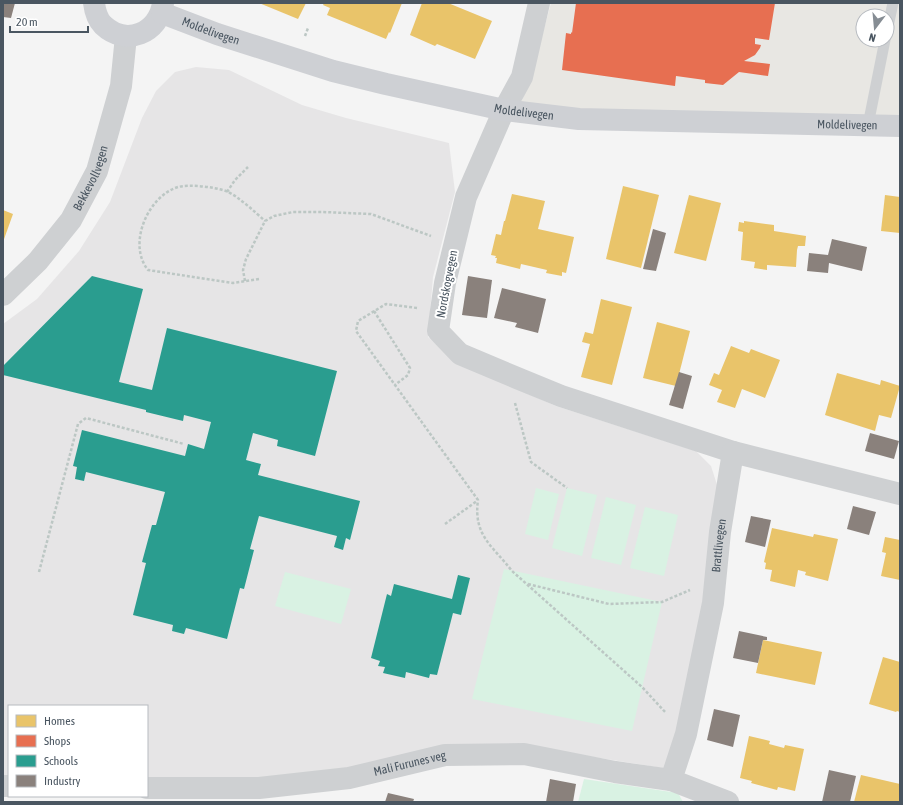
<svg xmlns="http://www.w3.org/2000/svg" width="903" height="805" font-family="'Asap Condensed',sans-serif">
  <rect width="100%" height="100%" fill="#f4f4f4"/>
  <path fill="#e8e7e3" fill-rule="evenodd" d="M551,3H900V116L570,112L520,105L530,81ZM863,16H887V40H863Z"/>
  <polygon fill="#e6e5e6" points="196,67 229,70 302,105 346,118 449,143 455,192 433,277 428,337 457,363 556,406 696,451 711,466 718,488 713,552 669,769 524,746 347,772 257,781 147,780 147,706 9,706 9,777 3,777 3,324 37,299 79,251 110,202 142,118 156,91 175,72"/>
  <g fill="#d9f2e3">
    <polygon points="536,488 559,494 548,540 525,534"/>
    <polygon points="567,488 597,495 582,556 552,548"/>
    <polygon points="606,497 636,505 621,565 591,558"/>
    <polygon points="645,507 678,515 664,576 630,568"/>
    <polygon points="504,569 662,602 632,731 472,699"/>
    <polygon points="285,572 351,589 341,624 275,606"/>
    <polygon points="584,779 678,793 683,802 578,802"/>
  </g>
  <g fill="#e9c46a">
    <polygon points="259,3 306,3 298,19"/>
    <polygon points="324,3 402,3 390,33 389,32 386,39 327,15 330,8 323,5"/>
    <polygon points="422,3 448,3 492,21 475,59 437,44 435,46 410,35"/>
    <polygon points="623,186 659,195 641,268 606,259"/>
    <polygon points="512,194 545,201 538,229 574,237 566,273 562,272 562,276 546,273 547,270 521,264 520,269 496,263 497,258 495,258 496,256 491,255 496,234 501,235 504,221 505,221"/>
    <polygon points="689,195 721,203 706,261 674,253"/>
    <polygon points="885,195 900,197 900,233 881,231"/>
    <polygon points="3,210 13,214 3,242"/>
    <polygon points="744,221 774,225 774,231 806,236 805,246 798,246 797,250 796,267 767,265 767,270 754,268 755,262 741,260 743,232 738,231 739,222 744,223"/>
    <polygon points="601,299 632,307 612,385 581,377 590,344 582,342 585,332 593,334"/>
    <polygon points="657,322 690,331 676,386 643,378"/>
    <polygon points="731,346 749,353 751,349 780,360 765,398 742,389 735,408 717,402 722,390 709,385 714,373 719,375"/>
    <polygon points="837,373 880,385 881,380 900,386 891,418 879,415 875,431 825,415"/>
    <polygon points="772,528 813,537 814,534 838,539 828,581 805,575 806,572 798,570 795,587 770,581 772,570 765,569 766,563 764,562"/>
    <polygon points="885,537 900,540 900,580 881,576 886,553 882,552"/>
    <polygon points="763,640 822,652 815,685 756,673"/>
    <polygon points="883,657 900,662 900,712 897,711 896,712 869,704"/>
    <polygon points="749,736 770,741 769,744 784,748 785,745 804,749 795,791 778,787 777,790 751,783 752,781 740,778"/>
    <polygon points="861,775 900,784 900,802 854,802"/>
  </g>
  <polygon fill="#e76f51" points="576,3 775,3 769,40 755,38 755,44 761,45 760,48 755,55 744,61 770,64 768,76 739,72 723,85 705,83 705,80 676,76 675,86 562,70 566,33 571,34 571,32 572,33"/>
  <g fill="#2a9d8f">
    <polygon points="92,276 143,289 119,382 152,390 167,328 337,371 315,456 277,446 278,440 253,433 246,460 261,464 258,475 360,501 350,540 346,538 343,550 334,547 337,536 259,516 250,549 254,550 244,589 240,588 227,639 186,628 184,634 172,631 173,625 133,615 146,563 142,562 152,525 156,525 165,492 86,472 84,481 75,479 77,467 73,466 82,430 185,456 188,444 204,449 211,422 184,415 183,421 146,412 146,410 3,375 3,366"/>
    <polygon points="458,575 470,578 461,615 453,613 437,675 430,674 429,678 406,672 405,678 383,673 385,667 378,666 380,661 371,658 387,594 391,596 394,584 452,599"/>
  </g>
  <g fill="#8a817c">
    <polygon points="3,3 15,3 11,18 3,17"/>
    <polygon points="653,229 666,233 656,271 643,269"/>
    <polygon points="832,239 867,247 862,271 829,263 828,273 807,271 809,253 828,255"/>
    <polygon points="468,276 492,280 487,318 462,315"/>
    <polygon points="502,288 546,299 538,333 515,327 517,323 494,318"/>
    <polygon points="679,372 692,376 683,409 669,405"/>
    <polygon points="870,433 899,441 894,459 865,451"/>
    <polygon points="853,506 876,512 869,535 847,529"/>
    <polygon points="751,516 771,520 765,547 745,542"/>
    <polygon points="739,631 767,637 767,640 763,640 758,663 733,658"/>
    <polygon points="714,709 740,715 733,747 707,740"/>
    <polygon points="829,770 856,776 850,802 822,802"/>
    <polygon points="550,779 576,784 573,802 546,802"/>
    <polygon points="388,793 414,799 413,802 385,802"/>
  </g>
  <g fill="none" stroke-linecap="round" stroke-linejoin="round">
    <g stroke="#bcc7c4" stroke-width="2.5" stroke-dasharray="3 2" stroke-linecap="butt">
      <polyline points="305,36 308,28"/>
      <polyline points="227,192 235,180 248,167"/>
      <path d="M259,279L233,283L148,270C127,244 148,196 178,187C191,184 214,187 226,191C238,196 255,212 265,221"/>
      <polyline points="245,281 243,270 246,259 265,221 274,216 293,212 323,212 371,214 431,236"/>
      <path d="M417,308L386,304L358,321L356,331L478,500C473,536 493,546 512,571L642,687L666,713"/>
      <polyline points="374,311 410,368 408,375 395,385"/>
      <polyline points="515,403 531,462 567,488"/>
      <polyline points="445,524 477,501"/>
      <polyline points="39,572 78,424 86,418 184,444"/>
      <polyline points="528,584 609,604 662,602 690,590"/>
    </g>
    <g stroke="#ced0d2" stroke-width="11">
      <polyline points="887,31 893,3"/>
      <polyline points="868,125 885,40"/>
    </g>
    <g stroke="#ced0d2" stroke-width="22">
      <polyline points="539,3 522,77 504,110 466,197 445,283 438,331 460,354 517,378 561,396 733,452"/>
      <path id="s1" d="M3,295L38,261L71,220L97,171L121,86L126,36"/>
      <polyline points="3,786 9,786"/>
      <path id="s2" d="M147,788H259L349,778L445,755L524,754L615,772L671,780"/>
      <path id="s3" d="M728,802L671,780L686,734L713,603L720,532L733,452L900,494"/>
    </g>
    <g stroke="#ced0d4" stroke-width="22">
      <path d="M94,3C95,11 97,19 103,25C126,47 159,33 163,3"/>
      <path id="s4" d="M162,13L217,34L333,71L386,84L504,110L579,119L900,126"/>
    </g>
  </g>
  <g text-anchor="middle" dominant-baseline="central" stroke-width="4" stroke-linejoin="round" paint-order="stroke">
    <g font-size="12" fill="#4a5661" stroke="#fff">
      <text stroke="none"><textPath href="#s4" startOffset="52">Moldelivegen</textPath></text>
      <text stroke="none"><textPath href="#s4" startOffset="376">Moldelivegen</textPath></text>
      <text stroke="none"><textPath href="#s4" startOffset="700">Moldelivegen</textPath></text>
      <text stroke="none"><textPath href="#s1" startOffset="148">Bekkevollvegen</textPath></text>
      <text transform="translate(447 284) rotate(-79)">Nordskogvegen</text>
      <text stroke="none"><textPath href="#s3" startOffset="301">Brattlivegen</textPath></text>
      <text stroke="none"><textPath href="#s2" startOffset="265">Mali Furunes veg</textPath></text>
    </g>
  </g>
  <rect width="903" height="805" fill="none" stroke="#4a5661" stroke-width="8"/>
  <rect x="8" y="705" width="140" height="92" fill="#ffffff" stroke="#b7bbc0"/>
  <rect x="16" y="715" width="20" height="12" fill="#e9c46a" stroke="#b7bbc0"/>
  <text x="44" y="725" font-size="12" fill="#4a5661">Homes</text>
  <rect x="16" y="735" width="20" height="12" fill="#e76f51" stroke="#b7bbc0"/>
  <text x="44" y="745" font-size="12" fill="#4a5661">Shops</text>
  <rect x="16" y="755" width="20" height="12" fill="#2a9d8f" stroke="#b7bbc0"/>
  <text x="44" y="765" font-size="12" fill="#4a5661">Schools</text>
  <rect x="16" y="775" width="20" height="12" fill="#8a817c" stroke="#b7bbc0"/>
  <text x="44" y="785" font-size="12" fill="#4a5661">Industry</text>
  <g transform="translate(875 28) rotate(196)"><circle r="19" fill="#ffffff" stroke="#b7bbc0"/>
  <path d="M0-3L7 15L0 10L-7 15Z" fill="#868d94"/>
  <text y="-6" font-size="11" font-weight="bold" text-anchor="middle" fill="#4a5661">N</text>
  </g>
  <path d="M10 26v6h78v-6" fill="none" stroke="#4a5661" stroke-width="2"/>
  <text x="16" y="26" font-size="12" fill="#4a5661" stroke="#ffffff" stroke-width="3" paint-order="stroke">20 m</text>
</svg>
